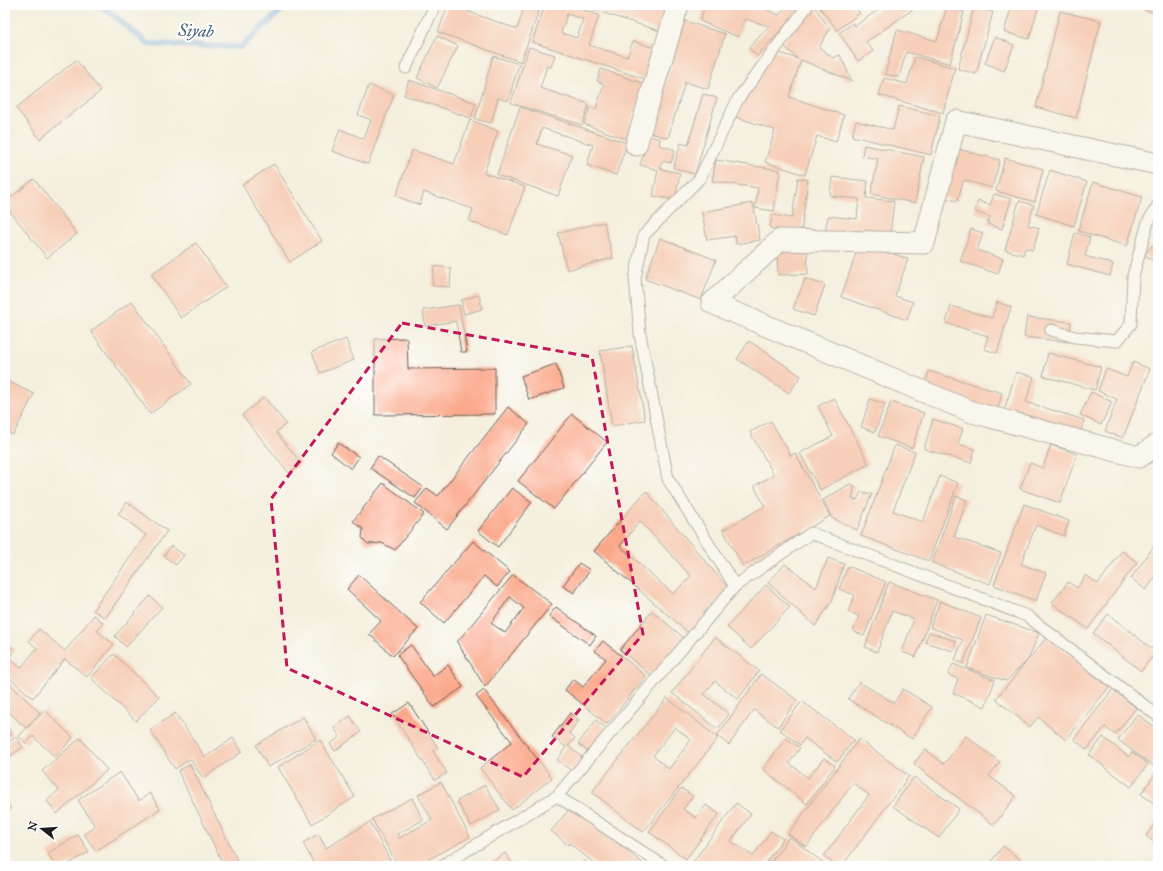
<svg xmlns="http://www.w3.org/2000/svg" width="1163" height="871" font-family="'IM FELL Great Primer',serif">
  <rect width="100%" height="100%" fill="#fff"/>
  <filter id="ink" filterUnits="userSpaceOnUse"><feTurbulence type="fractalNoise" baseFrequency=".025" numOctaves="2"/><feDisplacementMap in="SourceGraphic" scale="8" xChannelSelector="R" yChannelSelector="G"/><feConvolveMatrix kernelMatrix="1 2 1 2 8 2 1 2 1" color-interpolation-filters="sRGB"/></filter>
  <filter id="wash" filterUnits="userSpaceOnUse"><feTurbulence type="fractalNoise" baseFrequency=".012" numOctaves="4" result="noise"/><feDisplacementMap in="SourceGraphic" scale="16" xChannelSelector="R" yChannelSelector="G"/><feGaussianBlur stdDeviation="0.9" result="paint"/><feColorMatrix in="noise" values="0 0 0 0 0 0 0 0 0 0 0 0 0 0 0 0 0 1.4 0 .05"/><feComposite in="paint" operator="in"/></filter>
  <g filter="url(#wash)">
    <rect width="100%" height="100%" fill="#f4efde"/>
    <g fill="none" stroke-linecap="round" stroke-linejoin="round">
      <polyline stroke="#7bb3eb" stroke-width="6" points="101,5 148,44 241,47 287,5"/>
    </g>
    <g id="blocks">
      <g fill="#fba88a" fill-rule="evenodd">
        <polygon points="448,5 471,5 469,12 517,29 525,5 541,5 521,62 438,32"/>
        <path d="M545,5H567L599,15L589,45L627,57L633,41L655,48L645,79L532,42ZM567,14L583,19L577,38L561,33Z"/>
        <polygon points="579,5 668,5 660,31"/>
        <polygon points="705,5 756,5 779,15 788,5 804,5 757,56 749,48 769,26 745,19 738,37 700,21"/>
        <polygon points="813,5 830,29 819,47 833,58 840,55 852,81 801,60 789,97 844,115 836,142 817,136 805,175 765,162 775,130 736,117 748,78 757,81 768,49 798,59 782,44"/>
        <polygon points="818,5 853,5 860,13 837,30"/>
        <polygon points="885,5 919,5 866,42 873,51 858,61 839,33 853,23 855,26"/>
        <polygon points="1012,5 1039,5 1029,39 1004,32"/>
        <polygon points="1145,5 1158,5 1158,14 1144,10"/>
        <polygon points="947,7 964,12 950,64 906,52 899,77 885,74 897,30 937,41"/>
        <polygon points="974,7 993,12 976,74 958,69"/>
        <polygon points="1060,11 1101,21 1076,118 1036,107"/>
        <polygon points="685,21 725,34 708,89 685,82 668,138 650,133"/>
        <polygon points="437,36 458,46 437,88 417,78"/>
        <polygon points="995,37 1014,45 1004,71 985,63"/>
        <polygon points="529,47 555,55 551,67 547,66 540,88 589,104 582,125 511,103"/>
        <polygon points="493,56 519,64 508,101 498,98 491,123 475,119"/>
        <polygon points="915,57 955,68 943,113 879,95 884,78 907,84"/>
        <polygon points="76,60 101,91 40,139 16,108"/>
        <polygon points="601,69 645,84 626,139 584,124 590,107 596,109 604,84 597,81"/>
        <polygon points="409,80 476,103 471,118 404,95"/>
        <polygon points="369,85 394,95 368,164 332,151 340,129 364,139 371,120 358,115"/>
        <polygon points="703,94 717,98 695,174 673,168 681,143 688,145"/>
        <polygon points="899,106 940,116 931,155 852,136 856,121 893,130"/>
        <polygon points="520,107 627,143 616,175 587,165 593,145 542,128 537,144 572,155 558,196 497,175"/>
        <polygon points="470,120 498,131 484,173 525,187 508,235 469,221 473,209 424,192 420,205 396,196 412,150 454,164"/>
        <polygon points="649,136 660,139 659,145 675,150 671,163 662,161 660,169 680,173 675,200 653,196 658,170 640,165"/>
        <polygon points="864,145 924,157 915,203 871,194 878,159 862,156"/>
        <polygon points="954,148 1000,160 992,188 964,180 957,201 941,197"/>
        <polygon points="1005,158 1043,169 1035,202 996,191"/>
        <polygon points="716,160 780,170 774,211 755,208 758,188 712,181"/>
        <polygon points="274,164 322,241 290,262 242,185"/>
        <polygon points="1050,170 1087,182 1074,226 1036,214"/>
        <polygon points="832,177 868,181 866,198 894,201 889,242 825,233 828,216 857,219 859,199 830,196"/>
        <polygon points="798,178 808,180 801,233 770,228 772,215 792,218"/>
        <polygon points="34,179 77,234 47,258 5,205 5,202"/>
        <polygon points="1093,182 1142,197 1127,246 1078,231"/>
        <polygon points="994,194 1011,199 1002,229 987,224 990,217 975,212 978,201 990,205"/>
        <polygon points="1019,201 1034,205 1028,225 1039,228 1033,250 1025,248 1023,255 1005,250"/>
        <polygon points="753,203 760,240 736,244 735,236 707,240 702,212"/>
        <polygon points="604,222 613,258 567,270 558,233"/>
        <polygon points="971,229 983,233 977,250 1003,259 998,274 960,261"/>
        <polygon points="1075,233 1090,237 1085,256 1113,264 1110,276 1067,264"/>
        <polygon points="660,238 716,260 701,300 645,279"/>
        <polygon points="860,242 908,259 895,296 913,302 907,320 841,297"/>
        <polygon points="196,243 226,287 181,318 151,274"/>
        <polygon points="1151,246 1158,251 1156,263 1145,255"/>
        <polygon points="807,250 808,274 778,275 777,251"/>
        <polygon points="434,266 451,268 450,287 432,286"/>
        <polygon points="805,279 825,285 814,316 793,309"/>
        <polygon points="479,295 482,309 464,314 461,300"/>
        <polygon points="132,301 191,384 150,414 91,331"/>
        <polygon points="997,302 1011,307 997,353 984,349 988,336 946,323 951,306 992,318"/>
        <polygon points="459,305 467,352 461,352 456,321 425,326 423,310"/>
        <polygon points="1027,317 1071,322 1069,342 1024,337"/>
        <polygon points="407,338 408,369 495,368 495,414 375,415 375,339"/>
        <polygon points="346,339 354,360 320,373 312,352"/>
        <polygon points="749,341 801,376 789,393 737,359"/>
        <polygon points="632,346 645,420 612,426 600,351"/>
        <polygon points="1048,353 1101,367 1095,390 1043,376"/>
        <polygon points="1133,362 1150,369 1123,438 1105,431 1117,399 1098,391 1106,369 1127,377"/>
        <polygon points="556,364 564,388 529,400 521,376"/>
        <polygon points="929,371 1002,393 994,422 920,400"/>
        <polygon points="1016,372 1034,377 1026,402 1084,420 1076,448 1000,424"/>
        <polygon points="5,380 34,394 13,435 5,431"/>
        <polygon points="1091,392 1112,402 1101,425 1080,415"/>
        <polygon points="264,397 286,424 276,432 301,463 289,473 242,415"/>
        <polygon points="834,398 869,464 820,490 800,453 833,436 818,406"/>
        <polygon points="870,399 885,404 875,432 861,427"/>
        <polygon points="891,402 924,413 912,448 878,436"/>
        <polygon points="508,407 529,424 447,529 415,503 427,488 438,496"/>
        <polygon points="572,414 607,442 554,509 518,481"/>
        <polygon points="933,419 963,429 958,444 975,449 971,463 924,449"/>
        <polygon points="771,421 791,456 795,453 830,516 743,566 723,530 765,506 754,486 774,475 750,432"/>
        <polygon points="338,443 359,457 351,469 331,453"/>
        <polygon points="895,445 915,452 893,511 923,522 940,476 958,483 929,561 861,536"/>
        <polygon points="1051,445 1077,454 1060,503 1020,489 1030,463 1043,468"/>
        <polygon points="378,456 423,487 415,498 370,468"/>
        <polygon points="383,483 424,514 395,550 382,543 368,544 362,538 363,529 353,521"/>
        <polygon points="850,484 855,486 852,499 857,500 861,492 872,494 857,530 832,518 823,500"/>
        <polygon points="512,488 532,502 498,547 478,531"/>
        <path d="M646,491L728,588L690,634L594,551ZM640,521L691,576L673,594L620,546Z"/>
        <polygon points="956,496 967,500 954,537 1001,553 990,584 932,563"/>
        <polygon points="127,502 167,531 105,618 93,610 146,535 118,514"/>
        <polygon points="1024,504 1069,521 1064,536 1036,525 1021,564 1046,573 1036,601 994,585"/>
        <polygon points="473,541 510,572 497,587 484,576 444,623 420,602"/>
        <polygon points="1158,541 1158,576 1157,575 1146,590 1131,578"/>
        <polygon points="171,546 184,555 176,565 164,556"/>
        <polygon points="1122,551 1137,562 1088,629 1052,603 1068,582 1077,588 1086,575 1098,584"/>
        <polygon points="828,558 844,564 832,601 815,626 768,583 785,564 816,588"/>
        <polygon points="579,563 590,570 574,593 563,586"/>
        <polygon points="848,566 886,582 864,636 853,631 859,616 848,612 855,595 839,589"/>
        <polygon points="359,575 418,629 393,656 369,634 381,621 347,589"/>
        <path d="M513,575L552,604L485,687L457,642ZM510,597L524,608L505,633L491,623Z"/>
        <polygon points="889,582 937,600 916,657 902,652 914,619 892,611 877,652 865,647"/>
        <polygon points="766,585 790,607 751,649 727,627"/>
        <polygon points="150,596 162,607 126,647 115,636"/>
        <polygon points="940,601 981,618 963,664 955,660 963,640 930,627"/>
        <polygon points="556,607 596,636 590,645 549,616"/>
        <polygon points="652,611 684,638 652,676 620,650"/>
        <polygon points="1108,614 1156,652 1141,671 1093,633"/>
        <polygon points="94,615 103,623 97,631 114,644 87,677 65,659 33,698 5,674 5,641 15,650 9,657 21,668 37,648 29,641 39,629 65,651"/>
        <polygon points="986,615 1039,633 1028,660 1047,637 1109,687 1066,740 1038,717 1030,727 996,699 1028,660 1006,681 967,668"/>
        <polygon points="929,632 956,641 953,651 925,642"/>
        <polygon points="715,637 759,671 738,699 715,681 704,694 729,714 718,729 672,693"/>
        <polygon points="603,641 646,676 607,724 565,690 573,679 583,687 606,659 595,651"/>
        <polygon points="411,645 433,676 448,665 463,687 434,707 397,655"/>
        <polygon points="114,654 159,697 136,721 91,678"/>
        <polygon points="953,664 995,680 985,707 953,693 958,679 948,675"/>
        <polygon points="761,674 797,700 778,727 754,710 729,745 717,736"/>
        <polygon points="1158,675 1158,685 1153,681"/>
        <polygon points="5,679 40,713 26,728 8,711 5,714"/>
        <polygon points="859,682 894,703 903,689 932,707 912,739 848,699"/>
        <polygon points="1113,689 1136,708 1115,735 1105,727 1087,750 1074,739"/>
        <polygon points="484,690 552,778 512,810 480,768 512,742 476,696"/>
        <path d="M667,698L718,738L643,832L592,792ZM675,727L691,740L669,769L653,756Z"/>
        <polygon points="802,701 854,740 837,762 805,738 800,745 780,730"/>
        <polygon points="409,703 438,748 433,751 447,773 435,780 392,714"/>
        <polygon points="45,710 73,738 55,757 33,736 26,744 19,736"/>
        <polygon points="175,713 205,757 233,738 242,752 203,778 190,759 175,769 150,730"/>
        <polygon points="570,713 579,720 569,733 575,738 568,746 582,757 572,771 557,760 566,747 552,737"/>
        <polygon points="1137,714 1158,729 1158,769 1118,740"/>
        <polygon points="350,716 361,732 335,751 330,744 340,737 334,728"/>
        <polygon points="303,717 316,739 268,767 256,745"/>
        <polygon points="596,720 608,730 590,753 578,744"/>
        <polygon points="5,723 12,734 5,739"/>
        <polygon points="966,736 1000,762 989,776 1016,796 994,825 914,764 925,749 944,764"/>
        <polygon points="16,737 23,747 5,760 5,744"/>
        <polygon points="1103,737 1129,757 1132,752 1148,764 1131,787 1089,755"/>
        <polygon points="80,738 107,770 57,814 47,801 59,790 42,771"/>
        <polygon points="786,738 800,748 789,763 808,778 824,758 835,766 807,804 763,769"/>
        <polygon points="859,739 909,776 842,866 836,866 824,856 869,795 853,783 806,847 788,834"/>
        <polygon points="320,740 355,797 312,824 278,767"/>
        <polygon points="190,764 240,866 224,866 178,771"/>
        <polygon points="1158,770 1158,806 1141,794"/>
        <polygon points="120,772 139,801 150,793 160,809 96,851 84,834 95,826 78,800"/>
        <polygon points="914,777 959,809 939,838 893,806"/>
        <polygon points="441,782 470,837 416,866 398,866 372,819 412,798 423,820 397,834 399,838 432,820 418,795"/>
        <polygon points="485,785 500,810 471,826 457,801"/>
        <polygon points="681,788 693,796 683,809 696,818 706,805 719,814 686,859 649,832"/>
        <polygon points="5,797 10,809 5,811"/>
        <polygon points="736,803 751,814 731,841 753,856 771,831 783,839 763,866 690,866"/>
        <polygon points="572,806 646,866 598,866 569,843 568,845 551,831"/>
        <polygon points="1158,819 1158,845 1146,836"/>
        <polygon points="370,822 393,866 315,866 303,843 318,834 326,848"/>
        <polygon points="78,835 89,852 65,866 55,866 48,853"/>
        <polygon points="789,837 828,866 801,866 794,861 791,866 768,866"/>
        <polygon points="1003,846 1028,866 988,866"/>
        <polygon points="505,853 514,866 486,866"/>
        <polygon points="583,862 585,862 586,866 580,866"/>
      </g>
    </g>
  </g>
  <g filter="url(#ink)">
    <use href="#blocks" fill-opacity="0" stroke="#686660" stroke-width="1"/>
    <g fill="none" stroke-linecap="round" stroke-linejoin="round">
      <g stroke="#686660" stroke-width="13">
        <g id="lane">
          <polyline points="406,68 435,5"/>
          <polyline points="1051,330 1075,337 1117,341 1131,324 1133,276 1148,222 1158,205"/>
          <polyline points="735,586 668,479 640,334 635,278 644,235 700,178 738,99 808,5"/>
          <polyline points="557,796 664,866"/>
          <polyline points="441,866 557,796 735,586 811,533 1027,616 1158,716"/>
        </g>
      </g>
      <g stroke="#686660" stroke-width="23">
        <g id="street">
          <polyline points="636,145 678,5"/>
          <polyline points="1158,164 956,121 924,243 780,240 712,303 972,412 1139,457 1158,444"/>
        </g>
      </g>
      <use href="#lane" stroke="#fff" stroke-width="11"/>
      <use href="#street" stroke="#fff" stroke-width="21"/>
    </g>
  </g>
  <path d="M0 0H1163V871H0ZM402,323L592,357L643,634L523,777L287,668L271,499Z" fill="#f4efde" fill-opacity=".55" fill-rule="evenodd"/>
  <path fill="none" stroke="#c2185b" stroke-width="3" stroke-dasharray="8 5" stroke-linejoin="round" d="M402,323L592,357L643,634L523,777L287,668L271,499Z"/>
  <g text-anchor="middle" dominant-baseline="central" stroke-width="4" stroke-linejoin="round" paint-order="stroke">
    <g font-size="17" font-style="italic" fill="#476079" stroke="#fff">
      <text transform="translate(196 31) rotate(2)">Siyab</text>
    </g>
  </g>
  <rect width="1163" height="871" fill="none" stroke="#fff" stroke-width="20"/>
  <g transform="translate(42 829) rotate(287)" stroke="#ffffff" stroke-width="3" paint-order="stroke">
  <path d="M0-3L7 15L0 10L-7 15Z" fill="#1c1c1c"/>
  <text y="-6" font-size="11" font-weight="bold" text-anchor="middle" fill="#1c1c1c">N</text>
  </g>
</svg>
